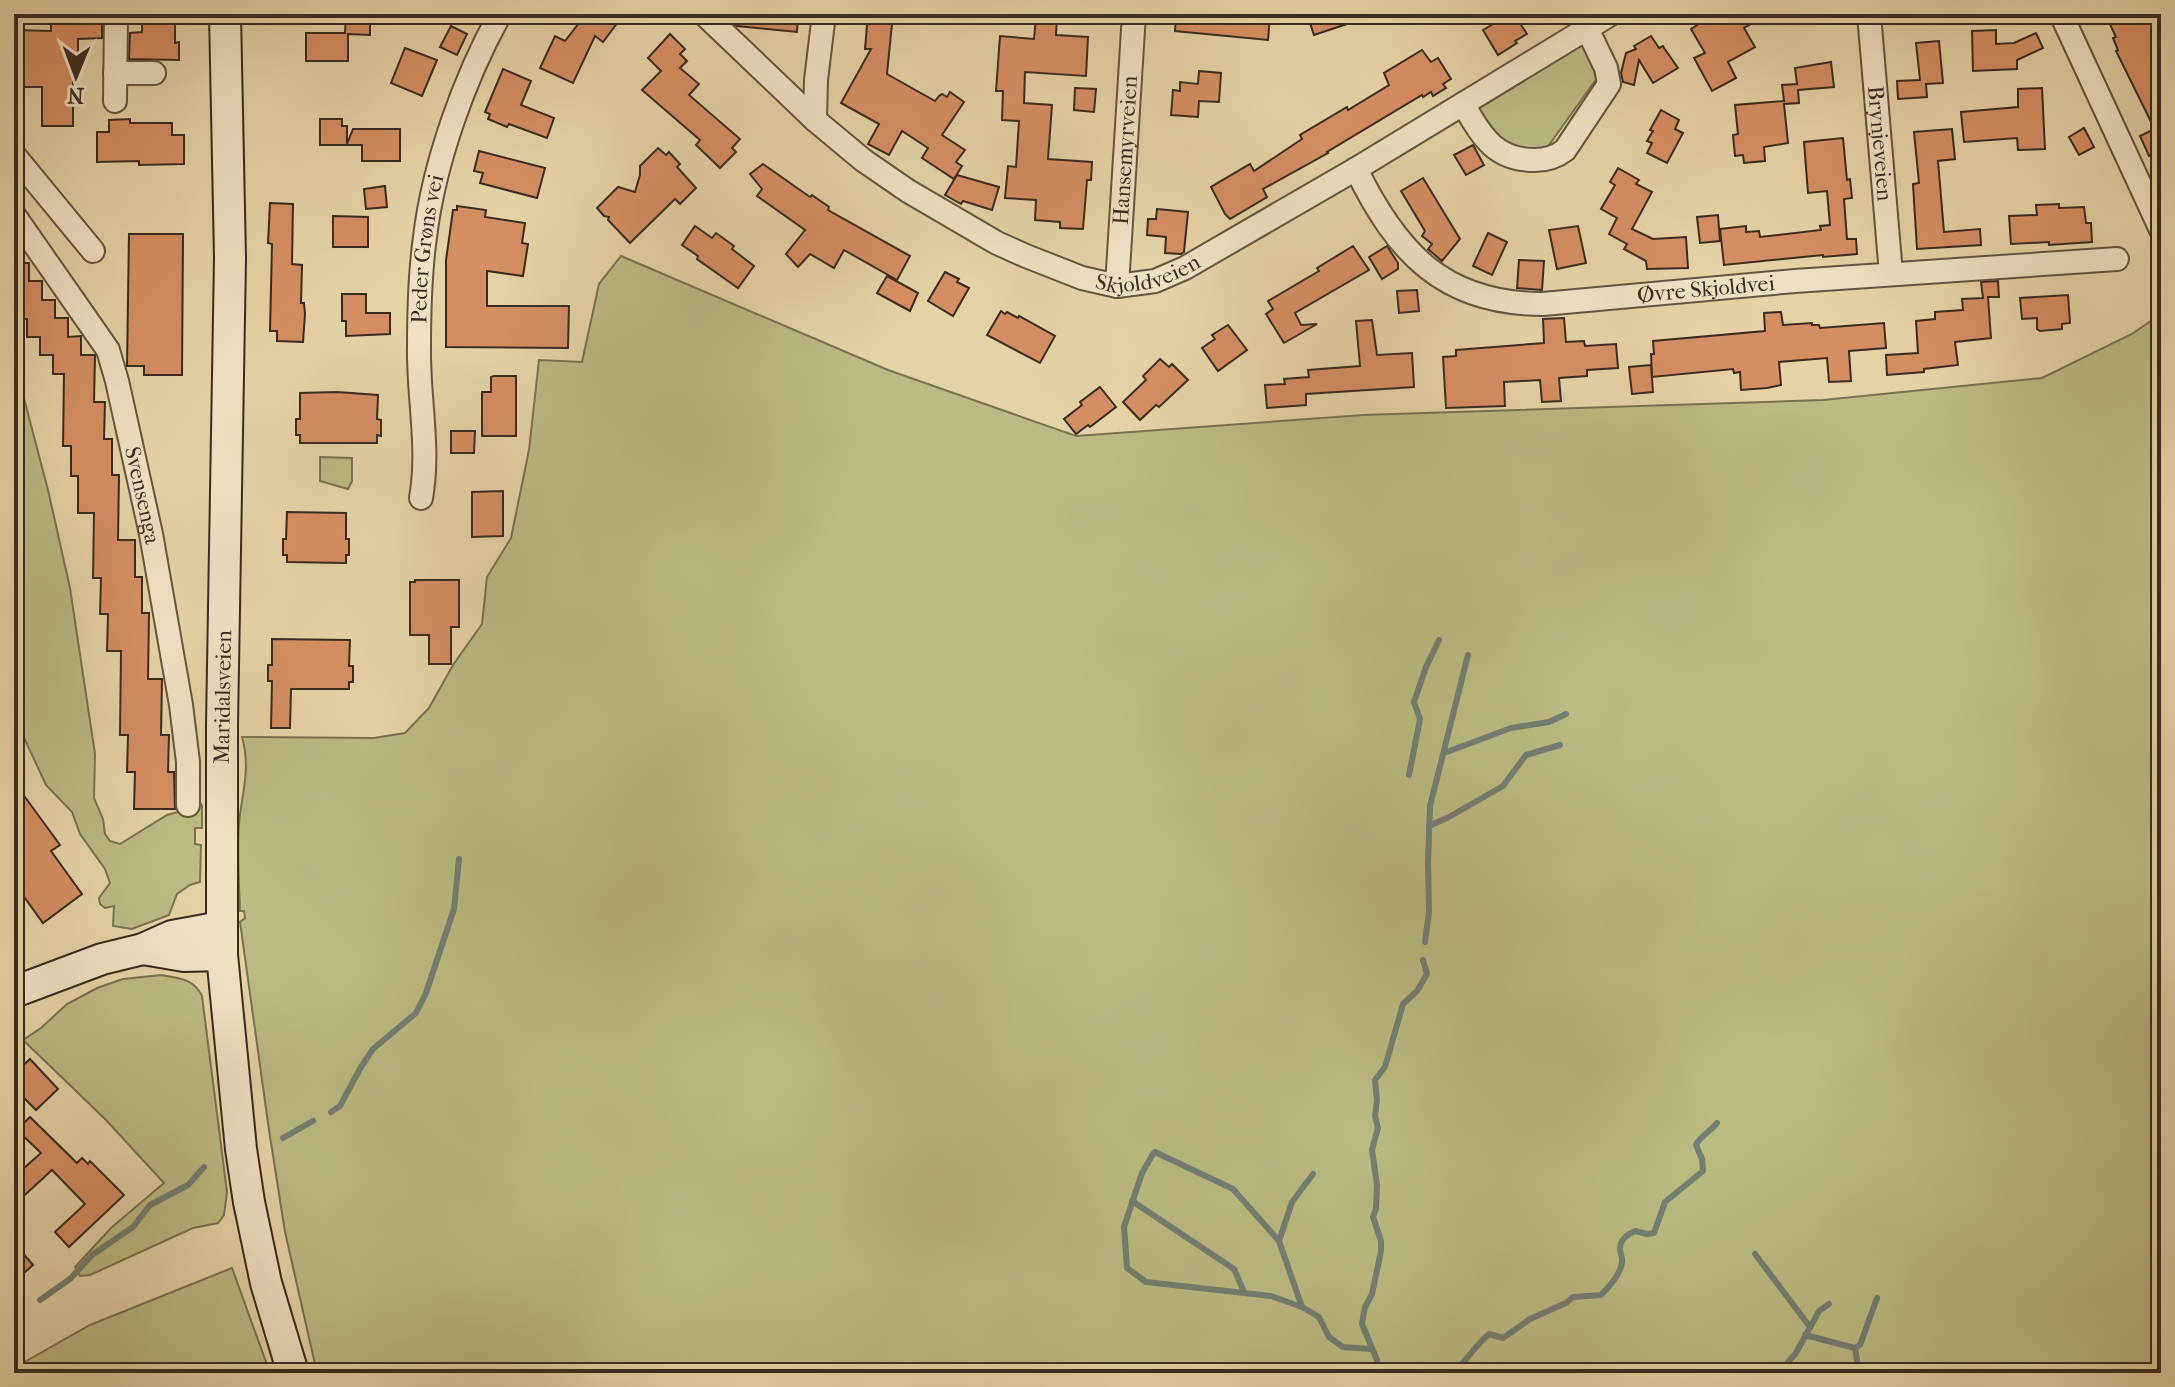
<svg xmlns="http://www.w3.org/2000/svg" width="2175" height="1387" font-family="'IM FELL French Canon',serif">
  <rect width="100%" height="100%" fill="#e6d3a5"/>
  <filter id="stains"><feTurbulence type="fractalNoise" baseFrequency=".0025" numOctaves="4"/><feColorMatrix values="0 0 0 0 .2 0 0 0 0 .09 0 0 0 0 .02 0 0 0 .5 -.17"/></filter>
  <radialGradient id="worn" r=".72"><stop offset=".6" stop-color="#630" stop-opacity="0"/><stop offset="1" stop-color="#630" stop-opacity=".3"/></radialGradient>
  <g fill="#bbbb82" stroke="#7a7351" stroke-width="2">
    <polygon points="1582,44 1589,49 1597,78 1544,152 1502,148 1477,113 1484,103"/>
    <path d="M621,256L888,370L1076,436L1363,415L1823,400L2042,378L2132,334L2161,314V1373H317L285,1232L269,1130L240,922L245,918L244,911H240C239,882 237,852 239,823C242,792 251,769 242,737L374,738L405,733L429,708L453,665L482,624L487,577L511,538L529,450L539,360L582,362L599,284Z"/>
    <polygon points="14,374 21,387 48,490 70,588 95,754 94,798 103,819 105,834 110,841 120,844 167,815 178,812 192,803 201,804 202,806 202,828 195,828 195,844 201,845 200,882 190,885 177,894 169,915 132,929 113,926 114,906 105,908 100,904 99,898 110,883 105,869 80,834 72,812 46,785 14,716 14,667 21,661 14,651"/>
    <polygon points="320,457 352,458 352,481 348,489 320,481"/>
    <path d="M161,975C179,978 194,979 202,996L227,1192L224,1215L218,1223L193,1228L90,1275L80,1276L75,1267L111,1228L164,1183L106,1120L23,1040L41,1028L67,1004L97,988L123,979Z"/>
    <polygon points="232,1268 270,1373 14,1373 14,1368 90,1325"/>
  </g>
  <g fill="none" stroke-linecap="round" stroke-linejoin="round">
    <g stroke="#717f73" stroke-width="6">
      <polyline points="1444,753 1511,728 1549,722 1566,714"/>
      <polyline points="1409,775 1420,719 1414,702 1426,667 1439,640"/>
      <polyline points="1429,826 1449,817 1503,786 1526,755 1560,745"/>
      <polyline points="1425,942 1429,912 1428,862 1430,806 1468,655"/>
      <polyline points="331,1112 340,1106 361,1067 373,1049 416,1013 426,993 454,909 459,859"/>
      <polyline points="283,1138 313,1121"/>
      <polyline points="1155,1152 1233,1189 1279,1241 1302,1307"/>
      <polyline points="1153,1154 1142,1173 1124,1227 1127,1268 1146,1282 1271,1296 1302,1307 1319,1317 1329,1337 1343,1347 1371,1349"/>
      <polyline points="1132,1201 1234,1269 1244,1292"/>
      <polyline points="1279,1241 1292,1202 1313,1174"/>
      <polyline points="1755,1254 1810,1327"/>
      <polyline points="40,1300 70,1279 92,1255 133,1227 150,1205 188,1185 204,1167"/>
      <polyline points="1805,1335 1855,1348"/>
      <polyline points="1855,1348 1860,1345 1877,1298"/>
      <polyline points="1855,1348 1859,1373"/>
      <polyline points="1378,1373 1377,1360 1362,1324 1365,1307 1372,1294 1381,1251 1381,1241 1373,1217 1376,1209 1377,1185 1372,1150 1378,1128 1375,1116 1377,1100 1375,1080 1385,1067 1403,1004 1417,991 1427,974 1423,960"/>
      <path d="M1453,1373C1467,1360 1474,1347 1489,1334L1503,1338L1530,1319L1566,1303L1573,1297L1601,1295C1609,1287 1621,1274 1622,1262C1623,1258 1620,1254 1620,1249C1620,1239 1627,1235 1635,1231L1647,1234L1654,1233L1665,1202L1703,1171L1702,1159L1696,1145C1698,1138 1712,1130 1717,1123"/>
      <polyline points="1784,1373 1783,1368 1796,1353 1819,1311 1829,1304"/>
    </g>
  </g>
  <g fill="#d58e62" stroke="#392b20" stroke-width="2">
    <polygon points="51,14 82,14 82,22 102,22 102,38 78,39 78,62 73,62 73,126 42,126 42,87 14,87 14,30 51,31"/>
    <polygon points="142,14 175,14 175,43 179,42 179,60 129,59 130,33 142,32"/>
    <polygon points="346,14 370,15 370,35 348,34 348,61 306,61 306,33 345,33"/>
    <polygon points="586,14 624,14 603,42 595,36 573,83 540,68 555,36 565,41"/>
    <polygon points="735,14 798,14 797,32 737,26 735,24"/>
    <polygon points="868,14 893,14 887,74 935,101 939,96 942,94 947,97 950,92 964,102 942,135 965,150 956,162 962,166 954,179 922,158 928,148 902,131 889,155 868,144 879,124 841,103 871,49 865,49"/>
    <polygon points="1176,14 1267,14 1266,16 1270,16 1268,40 1175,31"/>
    <polygon points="1307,14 1367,14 1368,17 1314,35"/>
    <polygon points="1496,14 1514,14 1527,34 1515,41 1517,43 1498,55 1483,30 1500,20"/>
    <polygon points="1714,14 1769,14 1744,28 1755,47 1728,62 1736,78 1712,91 1694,58 1705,53 1691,29"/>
    <polygon points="2105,14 2161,14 2161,142 2116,51 2118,50 2113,38 2116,37"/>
    <polygon points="1036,17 1057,18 1056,35 1088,37 1086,76 1025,72 1024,103 1052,105 1048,159 1092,162 1091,180 1087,180 1083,229 1060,228 1060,222 1035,220 1036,200 1005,198 1008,166 1016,167 1019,121 1002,120 1003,91 996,91 1000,36 1034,39"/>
    <polygon points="451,26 467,34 457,55 440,47"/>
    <polygon points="1996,30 1996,44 2014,43 2036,33 2043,48 2017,60 2017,69 1973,71 1972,31"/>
    <polygon points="670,34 685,49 680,54 687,61 680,68 699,84 689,95 740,139 732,148 736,152 720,168 696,145 700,140 642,90 661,71 648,58"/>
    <polygon points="1651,36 1659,48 1663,46 1664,48 1678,68 1653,83 1639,60 1634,85 1623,82 1621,73 1626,53 1636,49 1634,46"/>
    <polygon points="1939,41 1943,83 1926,84 1927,97 1898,99 1897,81 1920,80 1916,43"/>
    <polygon points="405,48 437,60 422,96 391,83"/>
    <polygon points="1422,50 1431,62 1438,58 1451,79 1443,84 1446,88 1433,96 1431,92 1423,97 1422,95 1327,152 1328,153 1263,189 1267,197 1230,219 1225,214 1211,187 1250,164 1254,171 1302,139 1300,135 1347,107 1348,110 1389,85 1384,73"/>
    <polygon points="1831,62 1834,87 1798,90 1799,103 1784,104 1788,143 1764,147 1765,161 1744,163 1743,155 1735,156 1733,135 1738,134 1735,105 1784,101 1782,85 1797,84 1795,68"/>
    <polygon points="503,69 531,81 521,105 554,118 547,138 509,124 507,127 488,119 490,114 485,112"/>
    <polygon points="1199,71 1221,73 1219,102 1199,101 1198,117 1171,115 1173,90 1180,91 1180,82 1198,84"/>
    <polygon points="1075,88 1096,89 1094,112 1074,110"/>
    <polygon points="2042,88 2045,149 2018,150 2017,138 1964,142 1961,112 2018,107 2018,89"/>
    <polygon points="1661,110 1679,120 1675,129 1683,133 1667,163 1647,153 1652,143 1647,141 1653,131 1650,130"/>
    <polygon points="130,119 130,123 172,123 172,135 184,135 184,164 139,165 139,161 97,162 97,132 109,132 109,120"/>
    <polygon points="320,119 342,119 342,126 347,126 347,144 353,129 400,129 400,161 362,161 362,145 320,145"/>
    <polygon points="2084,128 2094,147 2079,155 2069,137"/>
    <polygon points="1952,129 1955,159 1938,161 1944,232 1980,229 1981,245 1917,249 1913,184 1919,183 1914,132"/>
    <polygon points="2154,129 2161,145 2161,150 2149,156 2140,136"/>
    <polygon points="1843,138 1847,180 1850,179 1852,198 1844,199 1847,239 1856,239 1857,254 1823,257 1823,255 1724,265 1720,229 1746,226 1746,232 1759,231 1760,237 1821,230 1820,226 1830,225 1827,191 1808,193 1804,142"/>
    <polygon points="1473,145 1484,165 1466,175 1454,155"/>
    <polygon points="658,148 666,155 669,152 680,164 677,167 696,188 680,204 675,199 630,243 608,220 609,217 604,216 597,208 618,187 635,192 640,175 640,166"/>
    <polygon points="479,151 545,168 537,198 480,183 483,173 474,171"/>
    <polygon points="763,164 810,197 812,195 829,207 828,210 910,256 897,280 844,250 834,268 810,254 798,267 786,254 805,230 757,196 762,189 750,174"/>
    <polygon points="1618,168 1639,180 1636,184 1652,192 1632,229 1653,239 1686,237 1688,268 1647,269 1646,261 1624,249 1627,244 1609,234 1617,218 1601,209 1615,185 1610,182"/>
    <polygon points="957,175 999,187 992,210 963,201 961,204 945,195"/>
    <polygon points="1423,178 1460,239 1442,261 1428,249 1432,244 1422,236 1425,231 1401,191"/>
    <polygon points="385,186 387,207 366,209 364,189"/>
    <polygon points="270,203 293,204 292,264 302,265 301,303 304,303 305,314 303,342 277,341 277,331 270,331 272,244 268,243"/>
    <polygon points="2059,204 2059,208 2084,207 2086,223 2091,223 2092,242 2049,245 2049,242 2011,244 2009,216 2037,215 2036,205"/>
    <polygon points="457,206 486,210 485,217 525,223 522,243 528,244 523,276 487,271 487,306 569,306 568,348 446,347 446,260 453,210 457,210"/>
    <polygon points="1157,209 1188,212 1184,252 1181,254 1165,253 1166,237 1147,235 1148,219 1156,219"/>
    <polygon points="1718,215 1720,241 1700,243 1697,217"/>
    <polygon points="333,216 368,217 368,247 333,247"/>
    <polygon points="695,226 712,238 716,233 734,246 732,249 754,266 738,288 697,259 698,256 682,245"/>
    <polygon points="1578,226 1586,263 1557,269 1549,230"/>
    <polygon points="1488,233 1507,242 1492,275 1473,266"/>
    <polygon points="129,234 183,234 182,375 144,375 144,366 127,366"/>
    <polygon points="1353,246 1369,270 1295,313 1301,325 1317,324 1284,343 1266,314 1273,309 1268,301 1319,271 1317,268"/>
    <polygon points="1387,246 1398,263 1398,269 1382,279 1369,257"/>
    <polygon points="1519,260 1544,261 1542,290 1517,288"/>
    <polygon points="14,263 29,263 29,281 42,281 42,300 55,300 55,318 68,318 68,337 81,336 81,355 95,355 94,402 105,402 104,439 112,439 112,475 119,475 118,540 135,540 135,577 142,577 142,613 149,613 148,679 162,679 161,735 169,735 168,772 174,772 175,809 134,809 135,772 127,772 128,735 120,735 121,651 107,651 108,614 100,614 101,578 93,578 94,513 78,513 78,476 71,476 71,446 63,446 64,374 53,374 53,355 40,355 40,337 27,337 27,319 14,319"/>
    <polygon points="945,272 959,279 957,282 969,288 953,316 928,301"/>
    <polygon points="887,276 918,293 910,311 877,293"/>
    <polygon points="1998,281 1999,297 1988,297 1991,338 1955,342 1958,365 1924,369 1924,372 1887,375 1886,355 1918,353 1916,321 1935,319 1935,312 1963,310 1962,299 1983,298 1981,282"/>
    <polygon points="1417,290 1419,311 1399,313 1397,291"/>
    <polygon points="342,294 366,294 366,313 390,313 390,334 346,336 346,321 342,321"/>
    <polygon points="2068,295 2070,323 2062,324 2062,329 2040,331 2037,329 2037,318 2022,319 2020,298"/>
    <polygon points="1001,311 1005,314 1007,312 1018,318 1019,316 1055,336 1040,363 987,335"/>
    <polygon points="1781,312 1783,325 1812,323 1812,325 1819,325 1820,328 1884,323 1886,348 1849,351 1851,381 1829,382 1827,358 1779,362 1781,385 1767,388 1741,390 1740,372 1734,373 1733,369 1652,377 1651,354 1654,354 1653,341 1765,331 1764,313"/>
    <polygon points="1564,318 1566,342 1584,341 1585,346 1616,344 1618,368 1587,370 1587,376 1559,378 1561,401 1542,402 1540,380 1504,382 1505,406 1446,408 1443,357 1456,356 1456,350 1544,343 1543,319"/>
    <polygon points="1372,320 1377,355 1412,353 1414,387 1306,394 1306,405 1267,408 1265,385 1285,384 1284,379 1309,377 1308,370 1360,366 1356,321"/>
    <polygon points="1228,325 1247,350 1218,371 1202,348 1215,339 1212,335"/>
    <polygon points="1160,359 1169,367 1172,364 1188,380 1159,407 1156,405 1140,420 1123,402 1146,380 1143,376"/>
    <polygon points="1651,365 1653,392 1632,394 1629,367"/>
    <polygon points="494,376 516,376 516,436 482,436 482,392 491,392 491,377"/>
    <polygon points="1100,387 1116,407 1090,427 1088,425 1076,434 1064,419 1082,405 1080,402"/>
    <polygon points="337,392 378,395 377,419 381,420 381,436 377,435 377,443 300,443 300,435 296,435 296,419 300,419 300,393"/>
    <polygon points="451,431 475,431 474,453 451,453"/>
    <polygon points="503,491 503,536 472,537 472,492"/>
    <polygon points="287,512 346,513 346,539 349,539 349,555 346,555 346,563 287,562 287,555 283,555 283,539 286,539"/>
    <polygon points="415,580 459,580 459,627 451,627 451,664 429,664 429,635 410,635 410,582 415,582"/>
    <polygon points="272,639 350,640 349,666 353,666 353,682 349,682 349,689 291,689 290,728 271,728 272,681 268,681 268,665 272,665"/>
    <polygon points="14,782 60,845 51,851 82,894 43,923 14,883"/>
    <polygon points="30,1059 58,1089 36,1110 14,1088 14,1074"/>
    <polygon points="30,1117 77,1163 82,1158 88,1164 90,1161 124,1195 69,1247 55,1232 85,1204 52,1170 14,1205 14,1177 41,1153 17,1130"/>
    <polygon points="14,1243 33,1265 14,1282"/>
  </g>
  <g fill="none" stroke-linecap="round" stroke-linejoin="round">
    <g stroke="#645541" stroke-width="26">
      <g id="street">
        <path id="s1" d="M704,14L815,120L863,160L908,191L997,243L1026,256L1082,278L1117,286L1155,281L1185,268L1356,169L1611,14"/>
        <path id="s2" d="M1869,14L1891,274"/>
        <polyline points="2061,14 2161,230"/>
        <polyline points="115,73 154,73"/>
        <polyline points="115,101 116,14"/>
        <path d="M1463,104C1482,136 1494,160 1535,160C1547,160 1556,157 1565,150L1609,84L1606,68L1580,14"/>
        <polyline points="815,120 816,80 824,14"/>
        <polyline points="14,155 93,251"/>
        <path id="s3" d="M1356,169C1397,253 1444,304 1543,304L1795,281L2117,259"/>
        <path id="s4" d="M14,215L108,350L117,381L151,534L181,705L188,762V805"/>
        <path id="s5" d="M1117,286L1134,14"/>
        <path id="s6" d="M421,498C430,447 418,397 419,347C419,311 420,273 425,237C434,163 464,79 500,14"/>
      </g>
    </g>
    <g stroke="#392b20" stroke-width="34">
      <g id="secondary">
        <polyline points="225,14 230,258 222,725 222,955 241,1149 249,1202 266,1283 293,1373"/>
        <polyline points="143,949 184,956 222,955"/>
        <polyline points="14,992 102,959 143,949 172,936 221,927"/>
      </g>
    </g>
    <use href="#street" stroke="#efe2c4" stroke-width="22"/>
    <use href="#secondary" stroke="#efe2c4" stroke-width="30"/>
  </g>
  <g text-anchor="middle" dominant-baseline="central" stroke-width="8" stroke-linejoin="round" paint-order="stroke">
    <g font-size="22" fill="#392b20" stroke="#efe2c4">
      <text stroke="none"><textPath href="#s2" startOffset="130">Brynjeveien</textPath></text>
      <text stroke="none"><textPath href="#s5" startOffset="136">Hansemyrveien</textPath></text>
      <text stroke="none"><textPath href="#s6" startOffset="250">Peder Grøns vei</textPath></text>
      <text stroke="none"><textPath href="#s1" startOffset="534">Skjoldveien</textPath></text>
      <text stroke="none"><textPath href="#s3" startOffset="410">Øvre Skjoldvei</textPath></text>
      <text stroke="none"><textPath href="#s4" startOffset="314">Svensenga</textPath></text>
      <text transform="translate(223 697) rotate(-89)">Maridalsveien</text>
    </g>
  </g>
  <rect width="2175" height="1387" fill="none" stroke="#e6d3a5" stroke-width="48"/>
  <rect x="16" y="16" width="2143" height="1355" fill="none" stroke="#392b20" stroke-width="4"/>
  <rect x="24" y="24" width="2127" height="1339" fill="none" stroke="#392b20" stroke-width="2"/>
  <g transform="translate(76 76) rotate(181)" stroke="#efe2c4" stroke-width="6" paint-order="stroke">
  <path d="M0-6L14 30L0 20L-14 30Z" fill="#392b20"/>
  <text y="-12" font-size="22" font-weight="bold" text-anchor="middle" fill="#392b20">N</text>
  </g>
  <rect width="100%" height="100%" filter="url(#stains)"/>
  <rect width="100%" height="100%" fill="url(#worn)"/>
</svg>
